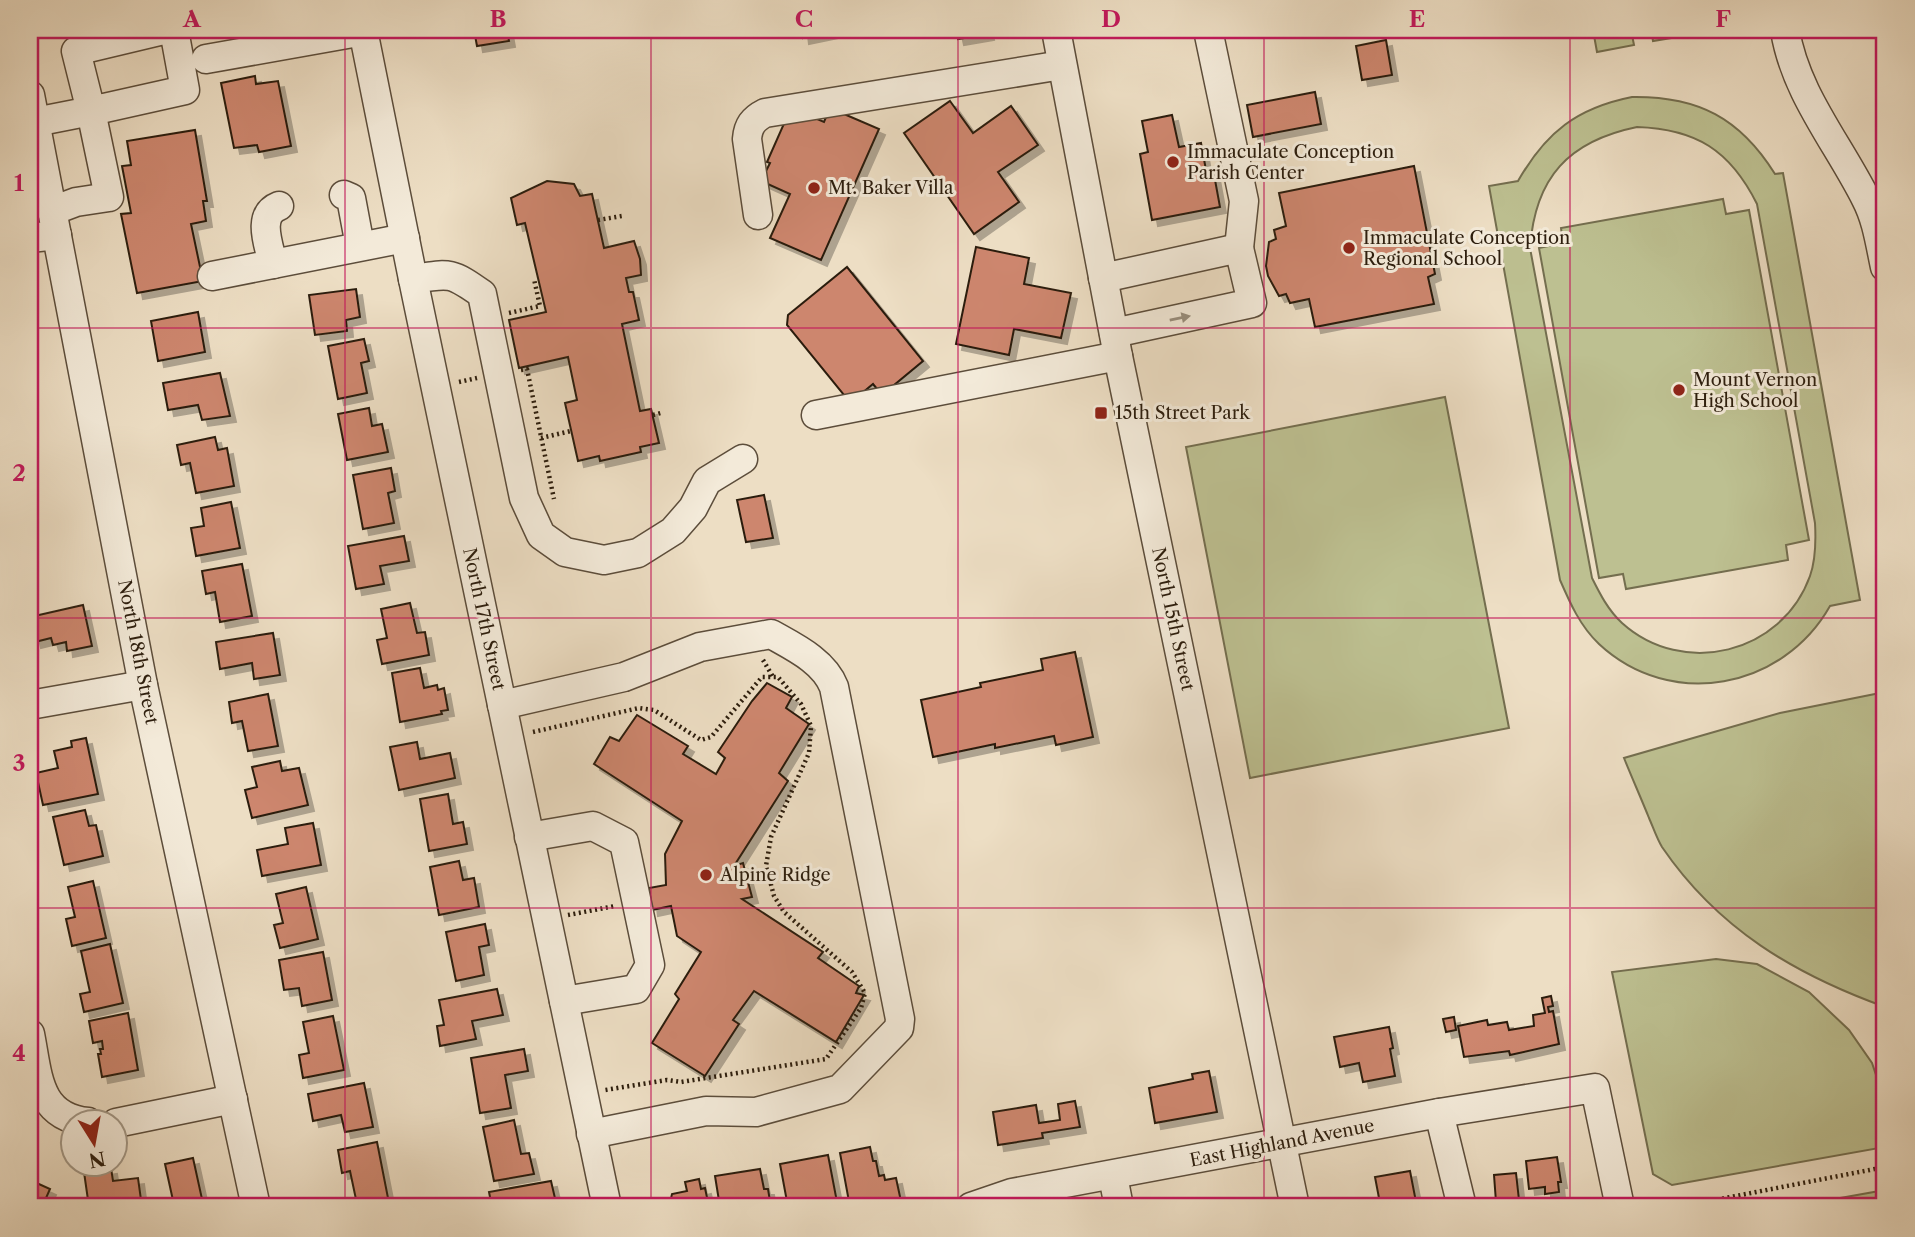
<svg xmlns="http://www.w3.org/2000/svg" width="1915" height="1237" font-family="'Libre Caslon Text',serif">
  <defs>
    <filter id="shadow"><feDropShadow dx="6" dy="6" stdDeviation="0" flood-color="#0004"/></filter>
  </defs>
  <rect width="100%" height="100%" fill="#eddec4"/>
  <filter id="stains"><feTurbulence type="fractalNoise" baseFrequency=".00286" numOctaves="4"/><feColorMatrix values="0 0 0 0 .2 0 0 0 0 .09 0 0 0 0 .02 0 0 0 .5 -.17"/></filter>
  <radialGradient id="worn" r=".72"><stop offset=".6" stop-color="#630" stop-opacity="0"/><stop offset="1" stop-color="#630" stop-opacity=".3"/></radialGradient>
  <g fill="#bdc091" stroke="#746e4f" stroke-width="2" fill-rule="evenodd">
    <polygon points="1593,30 1631,30 1634,45 1597,52"/>
    <polygon points="1651,30 1689,30 1690,35 1653,41"/>
    <path d="M1632,97C1698,96 1740,118 1775,174L1783,173L1860,600L1830,606C1783,689 1671,711 1599,644C1580,626 1570,603 1560,580L1489,186L1518,181C1546,132 1577,108 1632,97ZM1637,127C1696,129 1730,150 1757,204L1815,523C1816,541 1816,559 1810,576C1782,654 1683,678 1622,623C1608,610 1600,594 1592,578L1530,248C1535,177 1569,141 1637,127Z"/>
    <polygon points="1723,199 1726,214 1749,210 1809,540 1786,545 1788,560 1626,589 1623,574 1599,578 1539,248 1563,243 1561,228"/>
    <polygon points="1445,397 1509,728 1250,778 1186,447"/>
    <path d="M1885,692V1007C1794,974 1718,929 1662,847C1657,839 1653,827 1649,818C1641,798 1632,778 1624,758L1780,713Z"/>
    <polygon points="1716,959 1757,964 1809,992 1849,1030 1872,1063 1885,1102 1885,1147 1672,1185 1653,1174 1612,972"/>
    <polygon points="1885,1190 1885,1207 1790,1207"/>
  </g>
  <g fill="#cd866e" stroke="#2c1d0d" stroke-width="2" filter="url(#shadow)">
    <polygon points="474,30 507,30 509,41 477,46"/>
    <polygon points="802,30 842,30 803,38"/>
    <polygon points="956,30 987,30 988,34 958,39"/>
    <polygon points="1386,40 1392,75 1362,80 1356,46"/>
    <polygon points="255,76 256,84 278,81 291,146 259,152 257,145 234,148 221,83"/>
    <polygon points="1315,92 1321,124 1253,137 1247,105"/>
    <polygon points="950,101 973,133 1011,106 1038,145 998,172 1019,202 974,234 904,133"/>
    <polygon points="830,108 879,129 821,260 770,238 790,194 761,181 770,163 767,162 786,119 796,110 824,122"/>
    <polygon points="1172,115 1179,147 1201,143 1206,170 1213,169 1220,207 1152,220 1140,154 1148,152 1142,121"/>
    <polygon points="195,130 207,201 203,201 206,221 191,224 203,281 137,293 121,214 131,213 122,166 131,165 127,141"/>
    <polygon points="1414,166 1435,274 1428,277 1434,304 1315,327 1309,299 1290,303 1286,294 1279,296 1268,276 1266,266 1269,242 1276,239 1274,230 1286,226 1279,193"/>
    <polygon points="547,181 574,184 580,196 592,194 604,248 634,241 640,259 641,275 626,278 629,292 633,292 639,320 622,324 640,411 651,409 659,443 640,447 641,452 600,461 599,456 578,461 565,403 577,400 568,357 519,368 509,320 546,312 525,223 517,225 511,198"/>
    <polygon points="976,247 1029,258 1024,284 1071,293 1061,338 1014,329 1009,355 956,344"/>
    <polygon points="847,267 923,361 882,395 873,384 855,399 848,400 787,325 788,315"/>
    <polygon points="356,289 360,317 346,320 347,331 315,335 309,295"/>
    <polygon points="198,312 205,352 158,361 151,321"/>
    <polygon points="364,339 369,361 361,363 367,393 338,399 328,346"/>
    <polygon points="220,373 230,416 202,420 198,405 168,410 163,383"/>
    <polygon points="369,408 372,426 382,424 388,452 347,460 338,414"/>
    <polygon points="215,437 218,450 227,448 234,486 196,493 190,463 181,465 177,445"/>
    <polygon points="391,468 395,491 388,493 394,523 363,529 353,475"/>
    <polygon points="764,495 773,538 746,542 737,500"/>
    <polygon points="231,502 240,548 196,556 191,528 204,526 201,508"/>
    <polygon points="404,536 409,561 380,566 384,584 356,589 348,546"/>
    <polygon points="242,564 252,616 220,622 215,592 206,594 202,571"/>
    <polygon points="410,603 417,633 425,632 429,655 382,664 377,640 387,638 381,609"/>
    <polygon points="83,605 92,646 67,651 66,642 53,645 51,638 35,642 30,617"/>
    <polygon points="273,633 280,675 254,679 252,663 220,669 216,642"/>
    <polygon points="1075,652 1093,737 1056,745 1054,736 995,748 995,744 933,757 921,700 981,687 980,683 1043,670 1041,659"/>
    <polygon points="420,668 424,688 437,685 438,690 444,688 448,710 441,711 442,714 400,722 392,673"/>
    <polygon points="767,683 792,697 786,708 809,724 779,773 788,781 734,866 743,863 752,897 742,899 823,952 818,958 859,986 856,993 864,995 836,1042 754,991 733,1020 739,1024 705,1076 652,1043 679,999 675,994 701,952 677,936 671,906 652,910 649,888 666,885 665,854 682,821 594,764 610,737 619,741 637,715 688,746 683,754 716,774 725,758 718,752 752,701"/>
    <polygon points="268,694 278,746 248,751 242,721 232,723 229,702"/>
    <polygon points="86,738 98,794 43,805 36,773 58,768 54,751 72,747 71,741"/>
    <polygon points="417,742 420,759 450,753 455,778 399,790 390,747"/>
    <polygon points="280,761 282,771 299,768 308,805 252,818 245,790 257,787 252,767"/>
    <polygon points="448,794 453,824 463,822 467,844 429,851 420,799"/>
    <polygon points="85,810 89,826 96,825 103,856 64,865 53,817"/>
    <polygon points="313,823 321,865 262,876 257,850 288,844 285,828"/>
    <polygon points="459,861 463,880 474,878 479,907 439,915 430,867"/>
    <polygon points="93,881 106,938 72,946 66,919 75,917 68,887"/>
    <polygon points="306,887 318,939 280,948 274,925 283,923 276,894"/>
    <polygon points="485,924 489,945 479,947 484,975 456,981 446,932"/>
    <polygon points="110,944 123,1003 84,1012 80,994 90,992 81,951"/>
    <polygon points="323,952 332,1000 302,1006 299,988 284,990 279,960"/>
    <polygon points="497,989 503,1015 472,1021 476,1039 440,1046 437,1026 444,1025 439,1000"/>
    <polygon points="1551,996 1553,1006 1548,1007 1549,1012 1553,1011 1559,1044 1510,1055 1509,1051 1464,1057 1458,1026 1487,1020 1488,1025 1507,1022 1509,1030 1534,1026 1533,1015 1545,1013 1542,998"/>
    <polygon points="128,1013 138,1070 102,1077 98,1054 101,1054 100,1049 103,1049 102,1041 93,1043 89,1021"/>
    <polygon points="333,1016 344,1070 303,1078 299,1055 309,1053 303,1022"/>
    <polygon points="1454,1017 1456,1030 1446,1032 1443,1019"/>
    <polygon points="1389,1027 1393,1048 1390,1049 1395,1076 1363,1082 1359,1063 1340,1067 1334,1037"/>
    <polygon points="524,1049 528,1071 505,1075 511,1108 480,1113 471,1058"/>
    <polygon points="1209,1071 1217,1112 1155,1123 1149,1088 1193,1079 1192,1074"/>
    <polygon points="364,1083 373,1127 345,1132 341,1115 313,1121 308,1094"/>
    <polygon points="1075,1101 1080,1127 1042,1133 1043,1138 998,1145 993,1112 1036,1105 1039,1123 1060,1120 1058,1104"/>
    <polygon points="514,1120 521,1154 529,1153 534,1174 494,1181 483,1127"/>
    <polygon points="377,1142 388,1198 357,1204 350,1171 342,1173 338,1150"/>
    <polygon points="870,1147 873,1161 876,1161 879,1176 884,1175 885,1180 896,1178 902,1206 850,1207 840,1153"/>
    <polygon points="828,1155 837,1202 817,1207 788,1207 780,1164"/>
    <polygon points="1557,1157 1561,1182 1558,1182 1559,1192 1545,1194 1545,1187 1529,1189 1526,1161"/>
    <polygon points="193,1158 202,1199 174,1205 165,1164"/>
    <polygon points="111,1168 113,1181 138,1178 142,1207 89,1207 84,1172"/>
    <polygon points="760,1169 764,1189 768,1189 771,1207 720,1207 715,1176"/>
    <polygon points="1410,1171 1417,1207 1370,1207 1369,1200 1379,1198 1375,1177"/>
    <polygon points="1516,1173 1519,1200 1496,1202 1494,1175"/>
    <polygon points="699,1179 701,1189 705,1188 709,1207 669,1207 672,1194 687,1191 685,1182"/>
    <polygon points="30,1180 50,1189 46,1198 64,1207 30,1207"/>
    <polygon points="551,1181 557,1207 492,1207 489,1192"/>
  </g>
  <g fill="none" stroke-linecap="round" stroke-linejoin="round">
    <g stroke="#5c4d3b" stroke-width="31">
      <g id="minor">
        <polyline points="164,30 76,51 91,111 185,90 174,30"/>
        <polyline points="363,30 413,279 607,1207"/>
        <polyline points="1056,30 1118,356 1295,1207"/>
        <polyline points="1208,30 1244,201 1239,248"/>
        <path d="M1785,30C1795,93 1838,143 1866,199C1877,220 1880,244 1885,267"/>
        <polyline points="206,59 364,31"/>
        <polyline points="30,95 143,685 256,1207"/>
        <polyline points="30,123 91,111 109,197 76,202 52,211"/>
        <polyline points="344,195 351,198 360,246"/>
        <path d="M758,215L747,139C748,126 753,119 765,113L1062,65"/>
        <polyline points="30,238 57,235"/>
        <path d="M273,264C269,245 256,215 279,206"/>
        <polyline points="212,276 405,238"/>
        <polyline points="1103,278 1239,248 1252,303 1114,333"/>
        <path d="M413,279C450,273 451,272 482,294L524,498L541,535L565,552L604,560L638,553L673,531L693,508L707,481L743,459"/>
        <polyline points="816,415 1118,356"/>
        <polyline points="30,705 143,685"/>
        <path d="M502,705L624,677L700,647L771,634C794,647 824,661 834,687L900,1019L899,1028L840,1089L756,1112L706,1111L591,1134"/>
        <polyline points="529,837 593,826 624,842 650,965 636,989 564,1001"/>
        <path d="M30,1034C38,1074 37,1117 88,1122"/>
        <polyline points="1439,1113 1462,1207"/>
        <polyline points="116,1123 233,1099"/>
        <polyline points="1113,1176 1119,1207"/>
        <polyline points="971,1207 1012,1193 1439,1113 1595,1088 1620,1207"/>
      </g>
    </g>
    <g stroke="#2c1d0d" stroke-width="4.5" stroke-dasharray="2 3.5" stroke-linecap="butt">
      <polyline points="598,220 622,216"/>
      <polyline points="509,313 540,306 534,279"/>
      <polyline points="521,370 527,369 554,499"/>
      <polyline points="459,382 477,378"/>
      <polyline points="653,415 661,413"/>
      <polyline points="541,438 571,431"/>
      <polyline points="763,660 773,677"/>
      <polyline points="533,732 639,708 654,710 701,740 711,737 762,677 778,677 801,704 811,726 809,753 771,837 766,866 774,896 784,912 852,972 865,993 861,1008 826,1059 681,1082 667,1080 605,1090"/>
      <polyline points="568,915 615,906"/>
      <polyline points="1679,1207 1885,1167"/>
    </g>
    <use href="#minor" stroke="#f3ead9" stroke-width="28"/>
  </g>
  <defs><path id="oneway-solid" d="M-6-.8H1V-3.2L6.5 0L1 3.2V.8H-6Z" transform="scale(1.75)"/></defs>
  <use fill="#998e7d" href="#oneway-solid" transform="translate(1180 318) rotate(-12)"/>
  <path fill="none" stroke="#c2185b" stroke-width="2" stroke-opacity="0.55" d="M345,30V1207M651,30V1207M958,30V1207M1264,30V1207M1570,30V1207M30,328H1885M30,618H1885M30,908H1885"/>
  <g fill="#8f2418" stroke="#f3ead9" stroke-width="2.5">
    <circle cx="1173" cy="162" r="7"/>
    <circle cx="814" cy="188" r="7"/>
    <circle cx="1349" cy="248" r="7"/>
    <circle cx="1679" cy="390" r="7"/>
    <rect x="1094" y="406" width="14" height="14" rx="3.5"/>
    <circle cx="706" cy="875" r="7"/>
  </g>
  <g text-anchor="middle" dominant-baseline="central" stroke-width="6" stroke-linejoin="round" paint-order="stroke">
    <g font-size="18" fill="#2c1d0d" stroke="#f3ead9" text-anchor="start">
      <text x="1187" y="152">Immaculate Conception<tspan x="1187" dy="21">Parish Center</tspan></text>
      <text x="828" y="188">Mt. Baker Villa</text>
      <text x="1363" y="238">Immaculate Conception<tspan x="1363" dy="21">Regional School</tspan></text>
      <text x="1693" y="380">Mount Vernon<tspan x="1693" dy="21">High School</tspan></text>
      <text x="1115" y="413">15th Street Park</text>
      <text x="720" y="875">Alpine Ridge</text>
    </g>
    <g font-size="18" fill="#2c1d0d" stroke="#f3ead9">
      <text transform="translate(484 619) rotate(78)">North 17th Street</text>
      <text transform="translate(1173 619) rotate(78)">North 15th Street</text>
      <text transform="translate(138 652) rotate(79)">North 18th Street</text>
      <text transform="translate(1282 1143) rotate(-11)">East Highland Avenue</text>
    </g>
  </g>
  <rect width="1915" height="1237" fill="none" stroke="#eddec4" stroke-width="77"/>
  <g transform="translate(94 1143) rotate(169)"><circle r="33" fill="#f3ead9" stroke="#a39887" stroke-width="2"/>
  <path d="M0-5L12 26L0 18L-12 26Z" fill="#8f2418"/>
  <text y="-10" font-size="19" font-weight="bold" text-anchor="middle" fill="#2c1d0d">N</text>
  </g>
  <rect x="38" y="38" width="1838" height="1160" fill="none" stroke="#c2185b" stroke-width="2.5"/>
  <g font-size="23" text-anchor="middle" font-weight="bold" fill="#c2185b">
    <text x="192" y="27">A</text>
    <text x="498" y="27">B</text>
    <text x="804" y="27">C</text>
    <text x="1111" y="27">D</text>
    <text x="1417" y="27">E</text>
    <text x="1723" y="27">F</text>
    <text x="19" y="191">1</text>
    <text x="19" y="481">2</text>
    <text x="19" y="771">3</text>
    <text x="19" y="1061">4</text>
  </g>
  <rect width="100%" height="100%" filter="url(#stains)"/>
  <rect width="100%" height="100%" fill="url(#worn)"/>
</svg>
